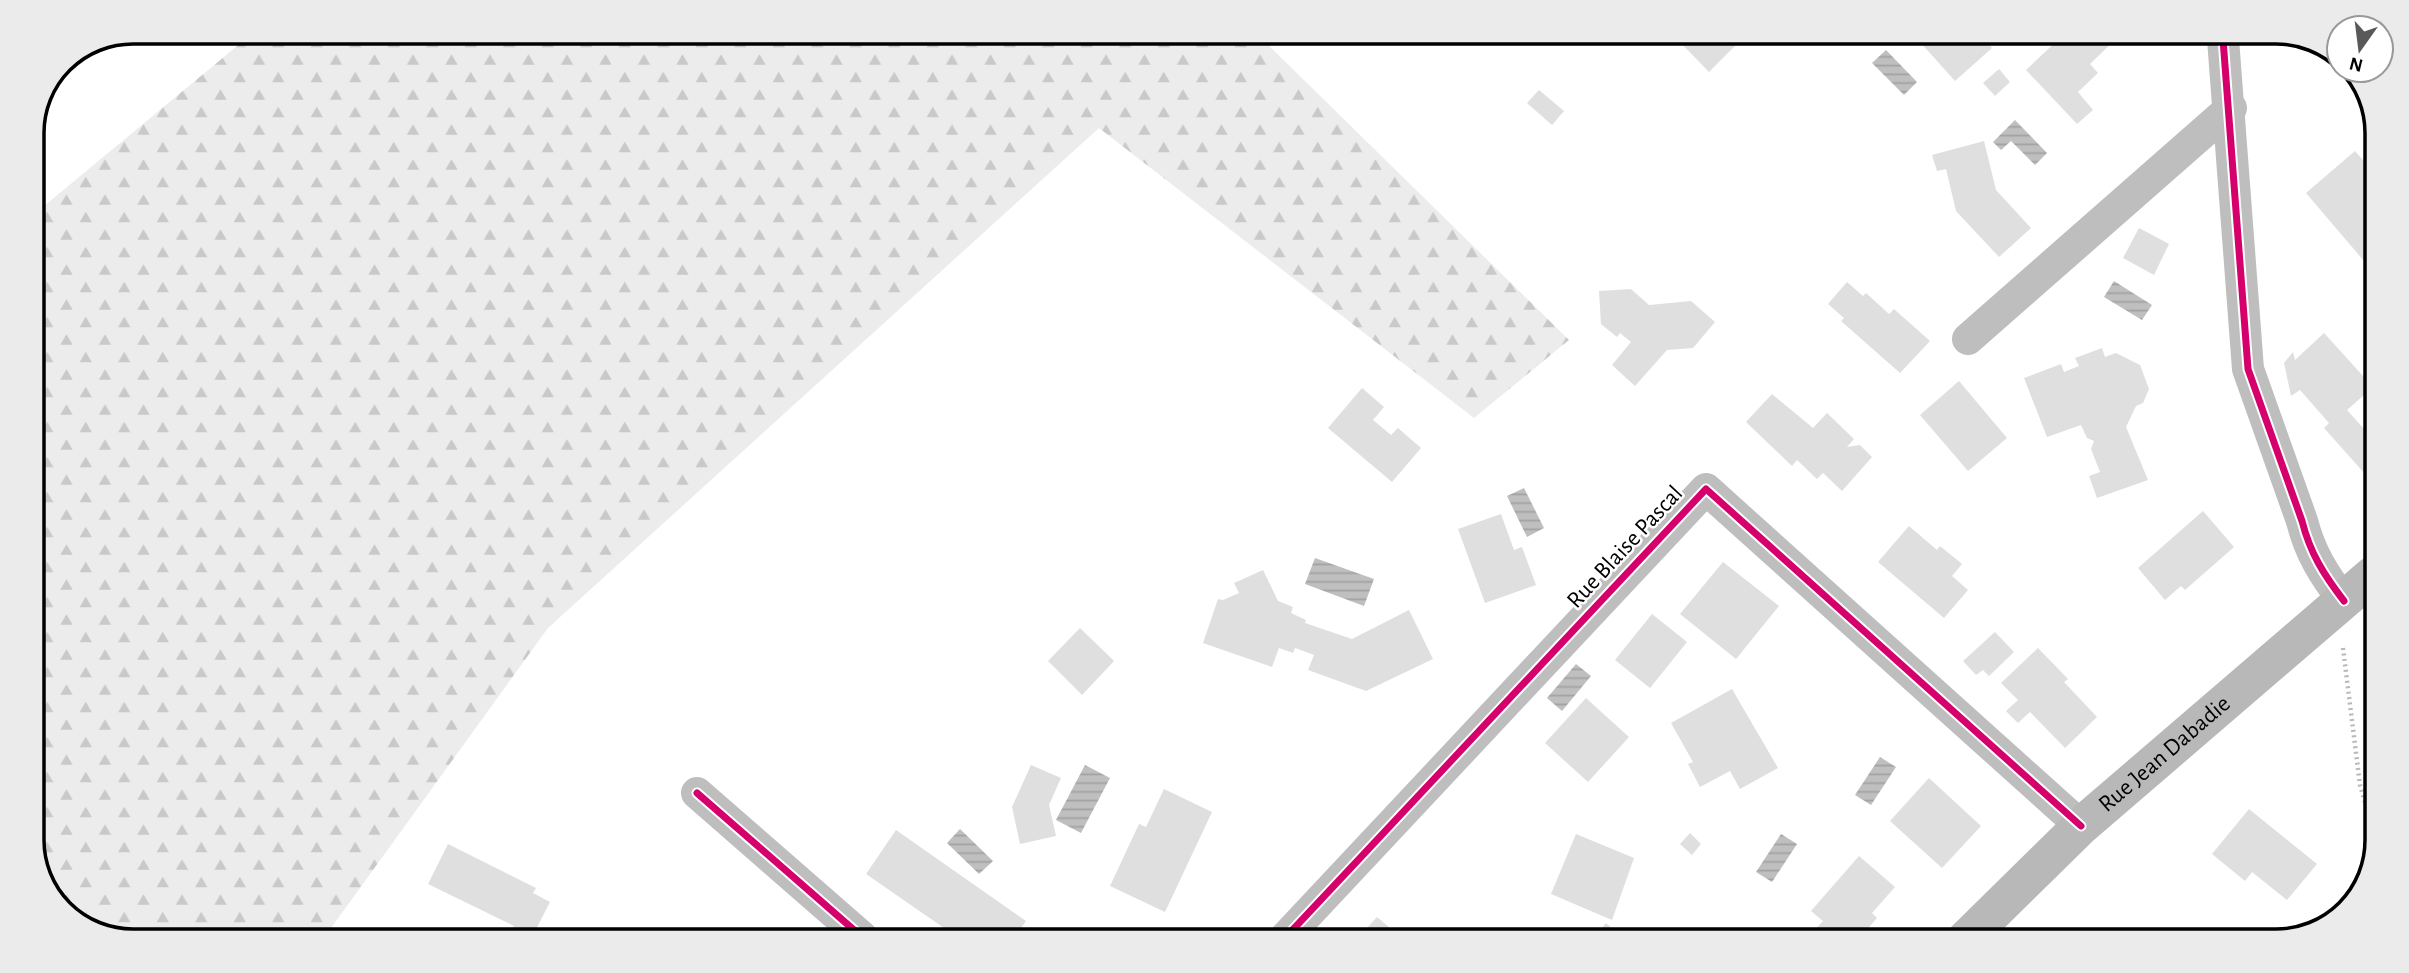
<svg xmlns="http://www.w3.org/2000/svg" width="2409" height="973" font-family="'Alegreya Sans',sans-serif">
  <defs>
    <pattern id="forest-firs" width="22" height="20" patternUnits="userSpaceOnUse" patternTransform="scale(1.75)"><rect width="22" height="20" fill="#ececec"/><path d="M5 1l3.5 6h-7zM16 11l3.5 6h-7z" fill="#c9c9c9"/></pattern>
    <pattern id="water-rules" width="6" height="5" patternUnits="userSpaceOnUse" patternTransform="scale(1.75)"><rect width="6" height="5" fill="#bfbfbf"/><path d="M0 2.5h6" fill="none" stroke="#a2a2a2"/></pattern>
  </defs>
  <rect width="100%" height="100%" fill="#fff"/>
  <polygon fill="url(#forest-firs)" points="254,32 1258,35 1569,340 1474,418 1099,128 548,628 326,935 94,934 52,902 32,848 32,216"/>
  <g fill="url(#water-rules)">
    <polygon points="1886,50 1917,82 1904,95 1872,63"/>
    <polygon points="2015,120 2047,153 2035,165 2011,141 2001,150 1993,142"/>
    <polygon points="2114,281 2152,305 2142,320 2104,297"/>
    <polygon points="1524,488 1544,528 1527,537 1507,496"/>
    <polygon points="1315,558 1374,579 1364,606 1305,584"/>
    <polygon points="1576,664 1591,676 1562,711 1547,698"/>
    <polygon points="1880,757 1896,767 1871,805 1855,795"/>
    <polygon points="1085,765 1110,778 1081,833 1056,820"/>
    <polygon points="960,829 993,861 979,874 947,843"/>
    <polygon points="1781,834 1797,844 1772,882 1756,872"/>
  </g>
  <g fill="#dfdfdf">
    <polygon points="1675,37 1744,37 1709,72"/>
    <polygon points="1925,38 1993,38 1988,43 1992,48 1955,81 1920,42"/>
    <polygon points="2060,38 2117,38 2090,64 2098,73 2078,92 2093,110 2077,124 2026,70"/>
    <polygon points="1999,69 2010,82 1995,96 1983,83"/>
    <polygon points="1539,90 1564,111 1552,125 1527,103"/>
    <polygon points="1984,141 1996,190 2031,228 1999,257 1956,211 1946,169 1937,171 1932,155"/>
    <polygon points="2355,151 2377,176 2376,251 2364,261 2306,193"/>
    <polygon points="2139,228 2169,244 2154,275 2123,258"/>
    <polygon points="1847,282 1863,296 1866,293 1889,314 1894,309 1930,341 1900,373 1841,321 1844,318 1828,304"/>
    <polygon points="1631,289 1649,305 1691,301 1715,322 1693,348 1667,350 1635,386 1612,365 1631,342 1620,333 1617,337 1601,324 1599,291"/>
    <polygon points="2324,333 2373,387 2347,410 2374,440 2374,484 2324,428 2329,423 2300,390 2291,396 2284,363 2293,352 2295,360"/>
    <polygon points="2102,348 2105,357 2116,353 2140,365 2149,389 2143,403 2136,406 2126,427 2148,480 2097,498 2089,476 2100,472 2091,449 2094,441 2087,438 2081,425 2047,437 2024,378 2061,364 2064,372 2079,366 2075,358"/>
    <polygon points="1959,381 2007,438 1968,471 1920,415"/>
    <polygon points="1362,388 1384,407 1373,420 1391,435 1398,428 1421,448 1392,482 1328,428"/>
    <polygon points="1772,394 1813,428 1827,413 1854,439 1847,447 1860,445 1872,457 1842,491 1823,473 1817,479 1797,460 1792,466 1746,422"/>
    <polygon points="2203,511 2234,547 2185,590 2181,586 2165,600 2138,568"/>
    <polygon points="1501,514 1514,550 1522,547 1536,585 1485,603 1458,529"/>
    <polygon points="1909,526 1937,550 1940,546 1962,564 1952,576 1968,590 1944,618 1878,562"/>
    <polygon points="1723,562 1779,606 1736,659 1680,614"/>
    <polygon points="1263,570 1278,601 1293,607 1291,613 1306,620 1305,623 1352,639 1409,610 1433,659 1366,691 1308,670 1314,655 1295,648 1293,653 1279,648 1272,667 1203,643 1218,599 1223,600 1239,593 1234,583"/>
    <polygon points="1652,614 1687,642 1650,688 1615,660"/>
    <polygon points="1080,628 1114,661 1082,695 1048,661"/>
    <polygon points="1995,632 2014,652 1989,676 1983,670 1976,675 1963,661"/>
    <polygon points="2038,648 2068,679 2064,682 2097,717 2065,748 2030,712 2018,723 2006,711 2018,700 2001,683"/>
    <polygon points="1732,689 1778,768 1740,789 1730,771 1700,787 1688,764 1693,762 1671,723"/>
    <polygon points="1586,698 1629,737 1588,782 1545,743"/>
    <polygon points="1031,765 1061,778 1049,805 1056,836 1020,844 1012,807"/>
    <polygon points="1929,778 1981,826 1942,868 1890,821"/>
    <polygon points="1164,789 1212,812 1165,912 1110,886 1139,824 1146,827"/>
    <polygon points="2249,809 2317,864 2287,900 2252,872 2245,881 2212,854"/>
    <polygon points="896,830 1026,921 1015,937 957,937 866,874"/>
    <polygon points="1690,833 1701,844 1692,855 1680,844"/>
    <polygon points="1576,834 1634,858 1612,920 1551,894"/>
    <polygon points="448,844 536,888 533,893 550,902 533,935 510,933 514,926 428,884"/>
    <polygon points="1859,856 1895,887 1872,913 1877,918 1858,940 1818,940 1811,934 1823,921 1811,911"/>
    <polygon points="1377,917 1402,938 1358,938"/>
    <polygon points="1606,923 1623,939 1574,939 1584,928 1594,938"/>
  </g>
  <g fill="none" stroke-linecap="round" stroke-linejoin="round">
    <polyline stroke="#b9b9b9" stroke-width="4.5" stroke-dasharray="2 3.5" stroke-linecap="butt" points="2343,648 2360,785 2371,823"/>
    <g stroke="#bebebe" stroke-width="32">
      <path d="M2223,39L2248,369L2302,521C2310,553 2324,575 2344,601"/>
      <polyline points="1968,339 2231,108"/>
      <polyline points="697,793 862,937"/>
      <polyline points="1285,938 1706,489 2081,826"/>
    </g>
    <path stroke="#b8b8b8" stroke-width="38" id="s1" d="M1965,940L2081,826L2373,575"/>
    <g stroke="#fff" stroke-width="11">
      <g id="cycleway">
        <path d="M2223,39L2248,369L2302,521C2310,553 2324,575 2344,601"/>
        <polyline points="697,793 862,937"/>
        <polyline points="1285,938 1706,489 2081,826"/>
      </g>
    </g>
    <use href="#cycleway" stroke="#d6006c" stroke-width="7"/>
  </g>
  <g text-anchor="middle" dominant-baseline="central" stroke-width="5" stroke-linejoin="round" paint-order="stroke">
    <g font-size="24" fill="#000" stroke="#fff">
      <text transform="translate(1625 547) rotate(-47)">Rue Blaise Pascal</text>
      <text stroke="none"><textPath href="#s1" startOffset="273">Rue Jean Dabadie</textPath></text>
    </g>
  </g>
  <path d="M0 0H2409V973H0ZM133 44H2276A89 89 0 0 1 2365 133V840A89 89 0 0 1 2276 929H133A89 89 0 0 1 44 840V133A89 89 0 0 1 133 44Z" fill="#ebebeb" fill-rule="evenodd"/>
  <path fill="none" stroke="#000" stroke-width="3.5" d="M133 44H2276A89 89 0 0 1 2365 133V840A89 89 0 0 1 2276 929H133A89 89 0 0 1 44 840V133A89 89 0 0 1 133 44Z"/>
  <g transform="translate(2360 49) rotate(194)"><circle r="33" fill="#ffffff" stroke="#999999" stroke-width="2"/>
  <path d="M0-5L12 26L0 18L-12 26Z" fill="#595959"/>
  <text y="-10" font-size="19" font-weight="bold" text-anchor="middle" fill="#000000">N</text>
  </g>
</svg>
